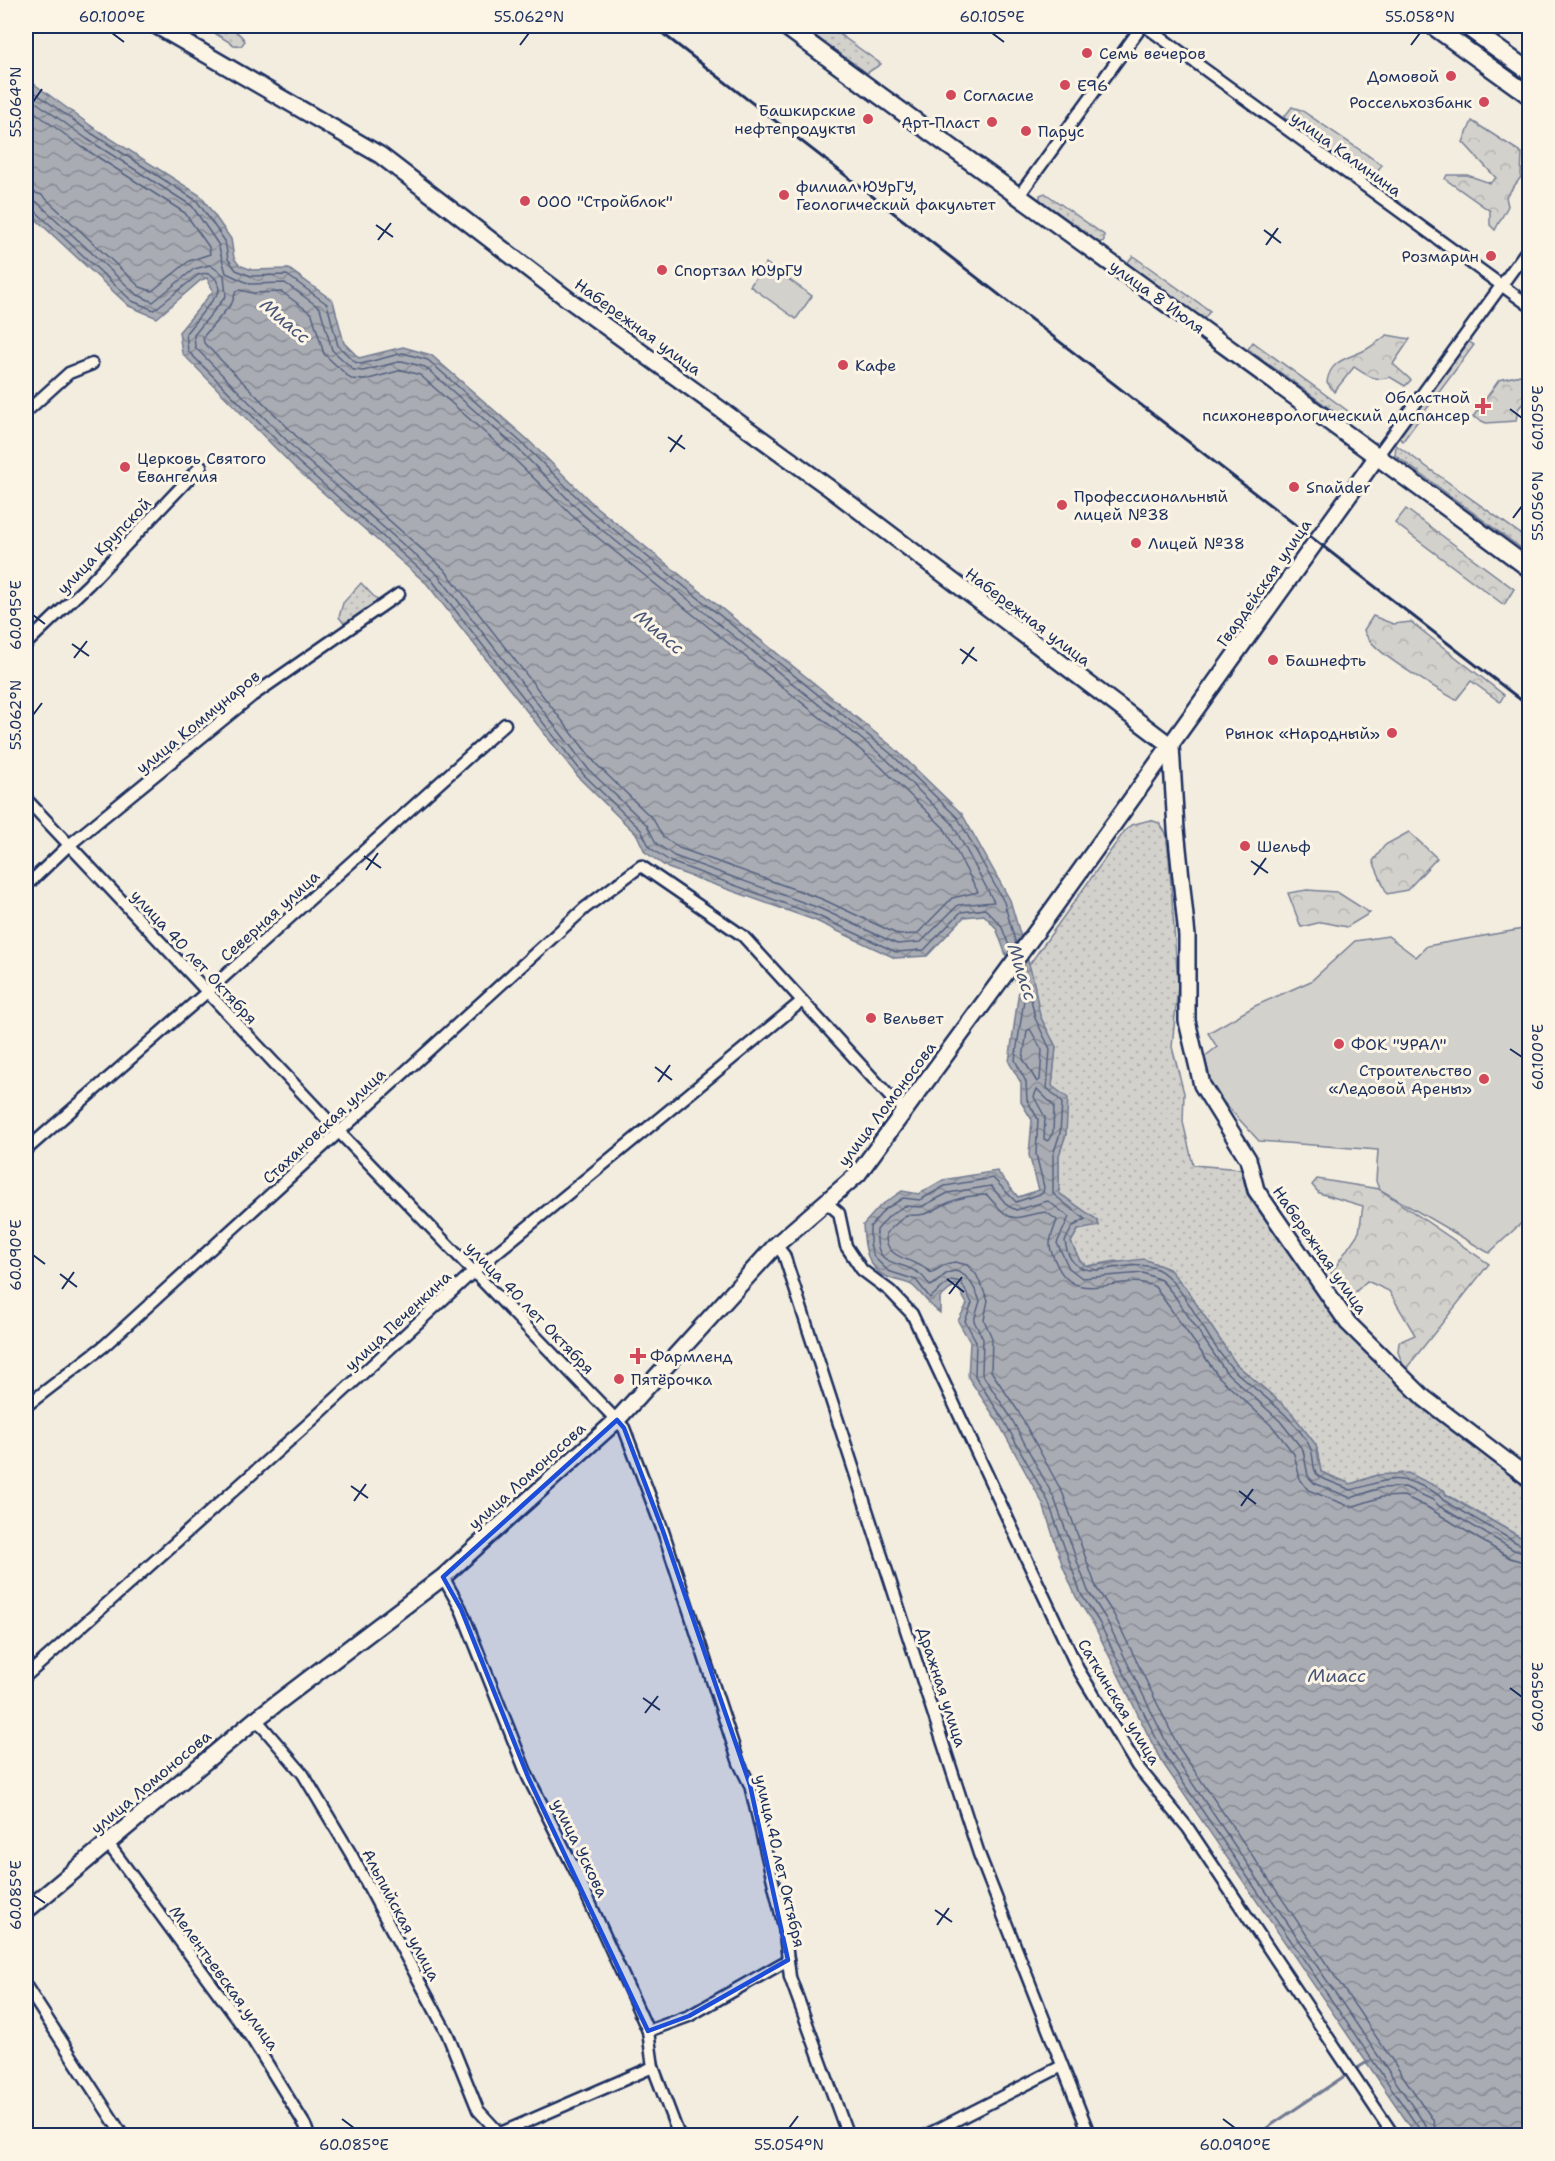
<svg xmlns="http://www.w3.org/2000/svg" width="1555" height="2161" font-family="'Shantell Sans',sans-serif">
  <defs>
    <pattern id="green-dots" width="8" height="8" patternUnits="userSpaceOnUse" patternTransform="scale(1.5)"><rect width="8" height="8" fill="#d3d1cc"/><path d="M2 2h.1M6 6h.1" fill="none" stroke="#b5b4b2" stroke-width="1.8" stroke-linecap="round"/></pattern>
    <pattern id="forest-crowns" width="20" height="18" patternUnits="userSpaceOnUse" patternTransform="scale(1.5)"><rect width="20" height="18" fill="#d3d1cc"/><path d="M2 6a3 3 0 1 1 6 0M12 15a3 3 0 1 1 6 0" fill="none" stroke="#b5b4b2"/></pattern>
    <pattern id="water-waves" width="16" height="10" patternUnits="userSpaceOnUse" patternTransform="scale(1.5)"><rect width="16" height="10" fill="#a9acb3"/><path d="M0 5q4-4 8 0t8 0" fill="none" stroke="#898c95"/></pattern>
  </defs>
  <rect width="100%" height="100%" fill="#f3ede0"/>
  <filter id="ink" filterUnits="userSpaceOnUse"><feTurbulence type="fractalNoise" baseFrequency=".0167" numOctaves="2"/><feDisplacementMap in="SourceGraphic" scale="12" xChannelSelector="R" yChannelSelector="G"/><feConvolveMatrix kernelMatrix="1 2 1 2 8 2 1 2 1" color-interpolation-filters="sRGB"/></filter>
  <g filter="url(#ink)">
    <g fill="url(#green-dots)" stroke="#778095" stroke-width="1.5">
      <path d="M203,26C219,25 236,26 245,41L241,46L234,45Z"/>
      <polygon points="809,26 828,26 881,64 867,73 811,33"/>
      <polygon points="1045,193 1104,235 1104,241 1098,243 1040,201 1040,195"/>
      <polygon points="1133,256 1210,311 1204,319 1127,263"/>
      <polygon points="1468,341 1474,345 1403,441 1398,437"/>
      <polygon points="1253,342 1348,411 1347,416 1343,418 1248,349"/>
      <polygon points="1396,445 1529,540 1529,554 1395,455"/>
      <polygon points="361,583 380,603 346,626 339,617 343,603"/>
      <polygon points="1150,820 1159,823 1166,833 1169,858 1178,985 1172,1047 1184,1093 1183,1122 1193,1165 1241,1169 1247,1194 1341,1328 1419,1402 1529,1488 1529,1542 1446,1494 1444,1490 1377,1475 1351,1484 1321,1472 1316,1445 1290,1411 1236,1364 1185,1287 1116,1261 1087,1266 1080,1261 1071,1242 1078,1230 1099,1225 1097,1220 1059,1193 1059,1155 1066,1134 1052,1086 1056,1047 1040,1016 1029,965 1124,832 1131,825"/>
    </g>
    <g fill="url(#forest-crowns)" stroke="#778095" stroke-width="1.5">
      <polygon points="1292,107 1301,110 1382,165 1369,181 1284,117"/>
      <polygon points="1472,121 1522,153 1521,177 1506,197 1508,206 1495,230 1490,225 1490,211 1445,179 1447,175 1467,175 1490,183 1496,178 1463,142"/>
      <path d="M1387,335L1410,339L1393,364L1411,380L1405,386L1390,377C1375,382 1366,375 1354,367L1334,392L1327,382C1330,358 1352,358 1367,349C1374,345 1380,340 1387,335Z"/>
      <polygon points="1525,374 1529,384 1529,396 1518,409 1516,421 1486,423 1473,417 1499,380"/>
      <polygon points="1406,509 1514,589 1504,605 1395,523"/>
      <path d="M1373,616L1393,624L1411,622L1504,695L1500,702L1471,681L1456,700C1435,687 1369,652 1364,630Z"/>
      <polygon points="1409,832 1437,858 1407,890 1387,894 1373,861 1385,845"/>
      <polygon points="1307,890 1337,892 1370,913 1347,927 1322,922 1301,927 1288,893"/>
      <polygon points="1317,1179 1379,1189 1489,1264 1405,1370 1398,1352 1399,1342 1415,1335 1389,1291 1367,1281 1349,1298 1331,1273 1359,1232 1363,1206 1319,1193 1312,1185"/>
    </g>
    <g fill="#d3d1cc" stroke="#778095" stroke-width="1.5">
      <polygon points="766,263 812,296 796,319 750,286"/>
      <polygon points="1529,928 1529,1216 1489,1253 1379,1189 1376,1181 1378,1150 1259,1141 1206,1083 1210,1077 1204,1057 1217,1047 1208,1033 1255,1006 1311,981 1355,941 1388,936 1416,957 1427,946"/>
    </g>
    <path fill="url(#water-waves)" stroke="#707a91" stroke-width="1.5" d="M26,78L94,128L201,196L231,239L234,258L239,265L252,270L289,269L333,301L344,343L359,358L403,347L431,355L527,439L595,506L894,748L962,814L1010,900L1033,978L1040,1016L1056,1047L1052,1086L1068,1098L1066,1134L1059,1155V1193L1097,1220L1099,1226L1078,1230L1071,1242L1080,1261L1087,1266L1144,1259L1169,1269L1185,1287L1236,1364L1290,1411L1316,1445L1321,1472L1351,1484L1377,1475L1408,1473L1444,1490L1446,1495L1529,1542V2135H1416L1160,1759L1094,1625L1076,1597L1062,1564L1043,1504L998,1422L968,1377L970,1342L958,1321L967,1304L956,1284L940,1298V1313C928,1304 923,1295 913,1286C907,1281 895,1281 887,1277C866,1268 864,1245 863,1225L880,1206L902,1191L919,1194L943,1180L997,1171L1018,1197L1039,1190L1029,1155L1032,1120L1021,1102V1083L1009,1062L1019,990L996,928L984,915L964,917L927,956L895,958L814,920L668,868L645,852L637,835L580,779L427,584L294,467L182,353L179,332L213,291L207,278L201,280L157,318L129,306L26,210Z"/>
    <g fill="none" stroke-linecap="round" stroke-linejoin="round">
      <g stroke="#546180" stroke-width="1.5">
        <polyline points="26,86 91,133 197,201 225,241 228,259 236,270 251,276 287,275 327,304 338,346 355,362 361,364 403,353 428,360 523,444 591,511 890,753 958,818 1004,902 1016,944"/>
        <polyline points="26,95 87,139 192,206 218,244 226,273 250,284 285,283 320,308 332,350 354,370 363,371 402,361 425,367 518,449 586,517 885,758 952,823 994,902 958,905 921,942 897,944 819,908 674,856 656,843 647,825 589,770 438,575 303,457 195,347 194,335 226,296 224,275 210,265 194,269 153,302 136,294 37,202 26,199"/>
        <polyline points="26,106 82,147 185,213 209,247 210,254 189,261 152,291 140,287 42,195 26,190"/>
        <path d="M26,206L32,208L132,301L154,310L198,275C212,270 219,279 219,292L186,333L188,351L298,462L431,579L584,775L641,830L650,848L671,862L816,915L896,952L924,950L961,912L985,909L1001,925L1011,951"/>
        <polygon points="240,290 252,293 282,292 312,314 324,354 351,379 365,380 402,370 420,375 511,456 581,524 879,765 944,828 978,892 952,898 917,934 899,935 822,899 679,848 663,837 653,819 596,764 444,569 310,450 204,343 203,337 232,303 236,291"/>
        <polygon points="1030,1029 1042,1050 1040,1080 1037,1082 1023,1059 1027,1031"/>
        <polygon points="1037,1089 1054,1106 1053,1132 1048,1141 1044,1139 1045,1117 1034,1097"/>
        <path d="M1421,2136L1420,2130L1165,1756L1099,1622L1081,1594L1048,1501L1003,1419L975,1376L976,1341L965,1321L972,1303L961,1282L951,1280L930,1298L916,1280L888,1271L874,1257L870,1244V1227L884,1210L903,1198L920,1200L945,1186L993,1178L1016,1202L1043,1193L1044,1187L1036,1154L1038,1119L1027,1100L1026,1082L1015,1060L1025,993L1030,994L1035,1018L1050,1049L1047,1088L1062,1102L1060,1133L1053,1155V1194L1085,1219L1073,1226L1065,1241C1073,1301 1135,1244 1167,1276C1194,1303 1207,1342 1233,1369C1258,1394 1294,1415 1310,1447C1315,1457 1311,1469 1319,1477L1351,1490C1381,1483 1393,1472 1424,1487C1432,1491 1438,1493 1443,1500L1517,1543L1530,1547"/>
        <path d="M1428,2136L1426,2126L1171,1752L1106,1619L1088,1591L1054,1498L1010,1416L982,1374L983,1339L974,1321L980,1301C975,1288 963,1263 946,1274C940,1278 936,1284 930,1286C927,1282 924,1277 920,1274C899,1258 874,1271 877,1230L889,1216L904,1206L921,1207L948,1193L991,1186L1008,1206L1016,1210L1048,1201L1069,1217L1057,1243L1069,1268L1082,1278L1143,1273L1161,1280L1174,1295L1226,1372L1280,1421L1303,1450L1308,1476L1314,1483L1351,1498L1380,1488L1405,1487L1433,1500L1439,1506L1514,1550L1530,1555"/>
        <path d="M1437,2136L1433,2120L1179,1748L1114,1615L1096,1587L1063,1494L1018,1411L991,1371L992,1338L984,1320L988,1300L976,1274L967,1265L955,1262L946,1264L931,1273C916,1257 884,1262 886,1233L906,1215C929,1217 931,1210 950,1202C961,1197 976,1195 987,1195C1015,1227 1009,1217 1046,1212L1057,1220C1049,1243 1046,1243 1058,1267C1079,1308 1124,1270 1155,1287L1219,1377L1273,1427L1294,1454L1300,1479L1308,1490L1351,1507L1382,1497L1404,1496L1427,1507L1510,1558L1530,1564"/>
      </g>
      <g stroke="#707a91" stroke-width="3">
        <polyline points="1354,2070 1369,2061"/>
        <polyline points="1255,2136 1349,2073"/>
      </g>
      <g stroke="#1b2f5e" stroke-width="15">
        <g id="street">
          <polyline points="1145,26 1530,306"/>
          <polyline points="1018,197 1142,26"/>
          <polyline points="26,412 69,373 92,364"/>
          <polyline points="1378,455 1530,246"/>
          <polyline points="26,644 89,584 201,466"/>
          <polyline points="26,799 339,1132 624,1428 663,1531 739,1763 750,1785 784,1927 790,1977 848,2136"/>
          <polyline points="26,886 68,846 252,696 399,594"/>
          <polyline points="26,1150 207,992 505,724"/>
          <polyline points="827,1203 839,1213 846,1246 862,1270 890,1291 912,1314 1078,1669 1137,1766 1188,1828 1394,2136"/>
          <polyline points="776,1245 784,1255 979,1854 1090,2136"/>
          <polyline points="26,1406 104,1346 585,908 641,866 743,936 892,1099 907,1110"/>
          <polyline points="443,1577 461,1609 528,1777 577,1874 648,2031 653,2067 679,2136"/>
          <polyline points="26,1676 308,1424 474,1271 802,1001"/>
          <polyline points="256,1719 303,1774 351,1854 447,2033 478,2110 502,2136"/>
          <polyline points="107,1842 252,2039 305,2125 309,2136"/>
          <polyline points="26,1986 123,2136"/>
          <polyline points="648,2031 689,2016 788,1960"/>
          <polyline points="496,2135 653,2067"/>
          <polyline points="925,2136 1062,2066"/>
        </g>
      </g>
      <g stroke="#1b2f5e" stroke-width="20">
        <g id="secondary">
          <polyline points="157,26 380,155 569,300 828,487 1171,746 1176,829 1187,936 1187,1021 1202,1085 1248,1159 1256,1190 1348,1323 1424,1398 1530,1479"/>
          <polyline points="26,1911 256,1719 443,1577 617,1420 776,1245 858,1174 1050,913 1378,455"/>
        </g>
      </g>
      <g stroke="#1b2f5e" stroke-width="21">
        <g id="primary">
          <path d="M785,26C1032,208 1283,385 1530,569"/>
          <polyline points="1433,26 1530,96"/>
          <polyline points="1466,26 1530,72"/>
        </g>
      </g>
      <use href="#street" stroke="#fcf5e5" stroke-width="10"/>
      <use href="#secondary" stroke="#fcf5e5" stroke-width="15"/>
      <use href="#primary" stroke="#fcf5e5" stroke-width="16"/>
      <polyline stroke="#1b2f5e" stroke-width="3" points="653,26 1530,707"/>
    </g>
  </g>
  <path fill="#1d4ed8" fill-opacity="0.2" stroke="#1d4ed8" stroke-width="4.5" stroke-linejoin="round" d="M617,1420L624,1428L663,1531L750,1785L788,1960L689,2016L648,2031L528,1777L461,1609L443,1577Z"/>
  <path fill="none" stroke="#1b2f5e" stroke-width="2" d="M112,33L124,42M992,33L1004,42M520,45L529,33M1411,45L1420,33M33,102L42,89M376,225L393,237M1264,230L1281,243M378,240L391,223M1266,245L1278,228M1510,409L1522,418M668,437L685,449M670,452L682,435M1513,518L1522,506M33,615L45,624M72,644L89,656M960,649L977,661M74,658L87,641M962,664L974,647M33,715L42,703M364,856L381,868M1251,861L1268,873M366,870L378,853M1254,875L1266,858M1510,1049L1522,1057M655,1067L672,1080M658,1082L670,1065M33,1255L45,1264M60,1274L77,1287M947,1279L964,1292M62,1289L74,1272M949,1294L962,1277M351,1486L368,1498M1239,1491L1256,1504M354,1501L366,1484M1241,1506L1253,1489M1510,1688L1522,1697M643,1698L660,1710M645,1713L658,1696M33,1895L45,1903M935,1910L952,1922M937,1925L949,1908M342,2119L354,2128M1223,2119L1235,2128M789,2128L798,2116"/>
  <g fill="#d1495b" stroke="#fcf5e5" stroke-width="2">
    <circle cx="1087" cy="53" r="6"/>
    <circle cx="1451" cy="76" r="6"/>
    <circle cx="1065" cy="85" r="6"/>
    <circle cx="951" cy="95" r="6"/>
    <circle cx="1484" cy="102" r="6"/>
    <circle cx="868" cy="119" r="6"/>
    <circle cx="992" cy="122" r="6"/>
    <circle cx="1026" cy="131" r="6"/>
    <circle cx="784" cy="195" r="6"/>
    <circle cx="525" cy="201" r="6"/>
    <circle cx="1491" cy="256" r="6"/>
    <circle cx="662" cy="270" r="6"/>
    <circle cx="843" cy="365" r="6"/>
    <path d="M1480 397h6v6h6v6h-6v6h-6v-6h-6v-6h6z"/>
    <circle cx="125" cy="467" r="6"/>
    <circle cx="1294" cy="487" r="6"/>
    <circle cx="1062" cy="505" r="6"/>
    <circle cx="1136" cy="543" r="6"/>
    <circle cx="1273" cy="660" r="6"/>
    <circle cx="1392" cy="733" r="6"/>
    <circle cx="1245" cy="846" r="6"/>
    <circle cx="871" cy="1018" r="6"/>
    <circle cx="1339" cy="1044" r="6"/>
    <circle cx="1484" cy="1079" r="6"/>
    <path d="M635 1347h6v6h6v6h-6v6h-6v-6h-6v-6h6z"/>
    <circle cx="619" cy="1379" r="6"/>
  </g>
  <g text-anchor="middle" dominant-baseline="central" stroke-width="6" stroke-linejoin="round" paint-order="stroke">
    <g font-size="16" fill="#1b2f5e" stroke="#fcf5e5" text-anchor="start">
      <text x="1099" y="53">Семь вечеров</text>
      <text x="1439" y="76" text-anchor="end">Домовой</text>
      <text x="1077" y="85">E96</text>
      <text x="963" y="95">Согласие</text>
      <text x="1472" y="102" text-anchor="end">Россельхозбанк</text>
      <text x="856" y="110" text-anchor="end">Башкирские<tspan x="856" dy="18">нефтепродукты</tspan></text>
      <text x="980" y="122" text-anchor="end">Арт-Пласт</text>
      <text x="1038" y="131">Парус</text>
      <text x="796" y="186">филиал ЮУрГУ,<tspan x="796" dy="18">Геологический факультет</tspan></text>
      <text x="537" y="201">ООО "Стройблок"</text>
      <text x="1479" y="256" text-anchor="end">Розмарин</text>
      <text x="674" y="270">Спортзал ЮУрГУ</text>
      <text x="855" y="365">Кафе</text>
      <text x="1470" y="397" text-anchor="end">Областной<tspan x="1470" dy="18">психоневрологический диспансер</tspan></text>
      <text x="137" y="458">Церковь Святого<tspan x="137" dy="18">Евангелия</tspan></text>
      <text x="1306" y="487">Sпайder</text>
      <text x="1074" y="496">Профессиональный<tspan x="1074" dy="18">лицей №38</tspan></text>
      <text x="1148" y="543">Лицей №38</text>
      <text x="1285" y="660">Башнефть</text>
      <text x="1380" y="733" text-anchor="end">Рынок «Народный»</text>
      <text x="1257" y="846">Шельф</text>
      <text x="883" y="1018">Вельвет</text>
      <text x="1351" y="1044">ФОК "УРАЛ"</text>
      <text x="1472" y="1070" text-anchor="end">Строительство<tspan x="1472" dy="18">«Ледовой Арены»</tspan></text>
      <text x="650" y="1356">Фармленд</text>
      <text x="631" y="1379">Пятёрочка</text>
    </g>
    <g font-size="16" fill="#1b2f5e" stroke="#fcf5e5">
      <text transform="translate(1346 154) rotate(36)">улица Калинина</text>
      <text transform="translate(1157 297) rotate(36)">улица 8 Июля</text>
      <text transform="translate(638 327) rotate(36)">Набережная улица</text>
      <text transform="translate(104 546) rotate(-46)">улица Крупской</text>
      <text transform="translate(1264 583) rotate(-55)">Гвардейская улица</text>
      <text transform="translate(1028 617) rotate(37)">Набережная улица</text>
      <text transform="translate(198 722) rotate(-39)">улица Коммунаров</text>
      <text transform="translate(270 916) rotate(-42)">Северная улица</text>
      <text transform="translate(194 957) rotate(47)">улица 40 лет Октября</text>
      <text transform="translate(887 1104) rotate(-53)">улица Ломоносова</text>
      <text transform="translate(324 1126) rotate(-43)">Стахановская улица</text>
      <text transform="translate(1320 1250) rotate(55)">Набережная улица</text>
      <text transform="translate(530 1308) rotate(46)">улица 40 лет Октября</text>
      <text transform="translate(398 1321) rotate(-43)">улица Печенкина</text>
      <text transform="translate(527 1476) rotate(-42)">улица Ломоносова</text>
      <text transform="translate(942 1687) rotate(72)">Дражная улица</text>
      <text transform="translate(1119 1702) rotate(59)">Саткинская улица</text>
      <text transform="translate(151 1782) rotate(-40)">улица Ломоносова</text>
      <text transform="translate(580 1848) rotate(64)">улица Ускова</text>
      <text transform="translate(780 1861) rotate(77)">улица 40 лет Октября</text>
      <text transform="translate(401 1915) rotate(62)">Альпийская улица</text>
      <text transform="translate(224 1978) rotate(54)">Мелентьевская улица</text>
    </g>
    <g font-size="18" font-style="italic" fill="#465478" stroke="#fcf5e5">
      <text transform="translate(285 321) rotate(40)">Миасс</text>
      <text transform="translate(659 632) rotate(40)">Миасс</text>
      <text transform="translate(1022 972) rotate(72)">Миасс</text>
      <text x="1337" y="1676">Миасс</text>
    </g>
  </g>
  <rect width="1555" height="2161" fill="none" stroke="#fcf5e5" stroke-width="66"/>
  <rect x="33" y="33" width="1489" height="2095" fill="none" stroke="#1b2f5e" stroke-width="2"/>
  <g font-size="15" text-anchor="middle" fill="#1b2f5e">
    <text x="112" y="22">60.100°E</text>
    <text x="529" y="22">55.062°N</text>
    <text x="992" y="22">60.105°E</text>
    <text x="1420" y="22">55.058°N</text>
    <text transform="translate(16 102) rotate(-90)" y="5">55.064°N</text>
    <text transform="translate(1538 418) rotate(-90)" y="5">60.105°E</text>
    <text transform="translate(1538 506) rotate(-90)" y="5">55.056°N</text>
    <text transform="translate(16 615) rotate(-90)" y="5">60.095°E</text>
    <text transform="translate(16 715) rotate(-90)" y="5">55.062°N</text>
    <text transform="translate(1538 1057) rotate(-90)" y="5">60.100°E</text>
    <text transform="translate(16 1255) rotate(-90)" y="5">60.090°E</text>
    <text transform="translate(1538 1697) rotate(-90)" y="5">60.095°E</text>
    <text transform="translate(16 1895) rotate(-90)" y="5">60.085°E</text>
    <text x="354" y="2150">60.085°E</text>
    <text x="789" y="2150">55.054°N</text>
    <text x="1235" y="2150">60.090°E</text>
  </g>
</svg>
